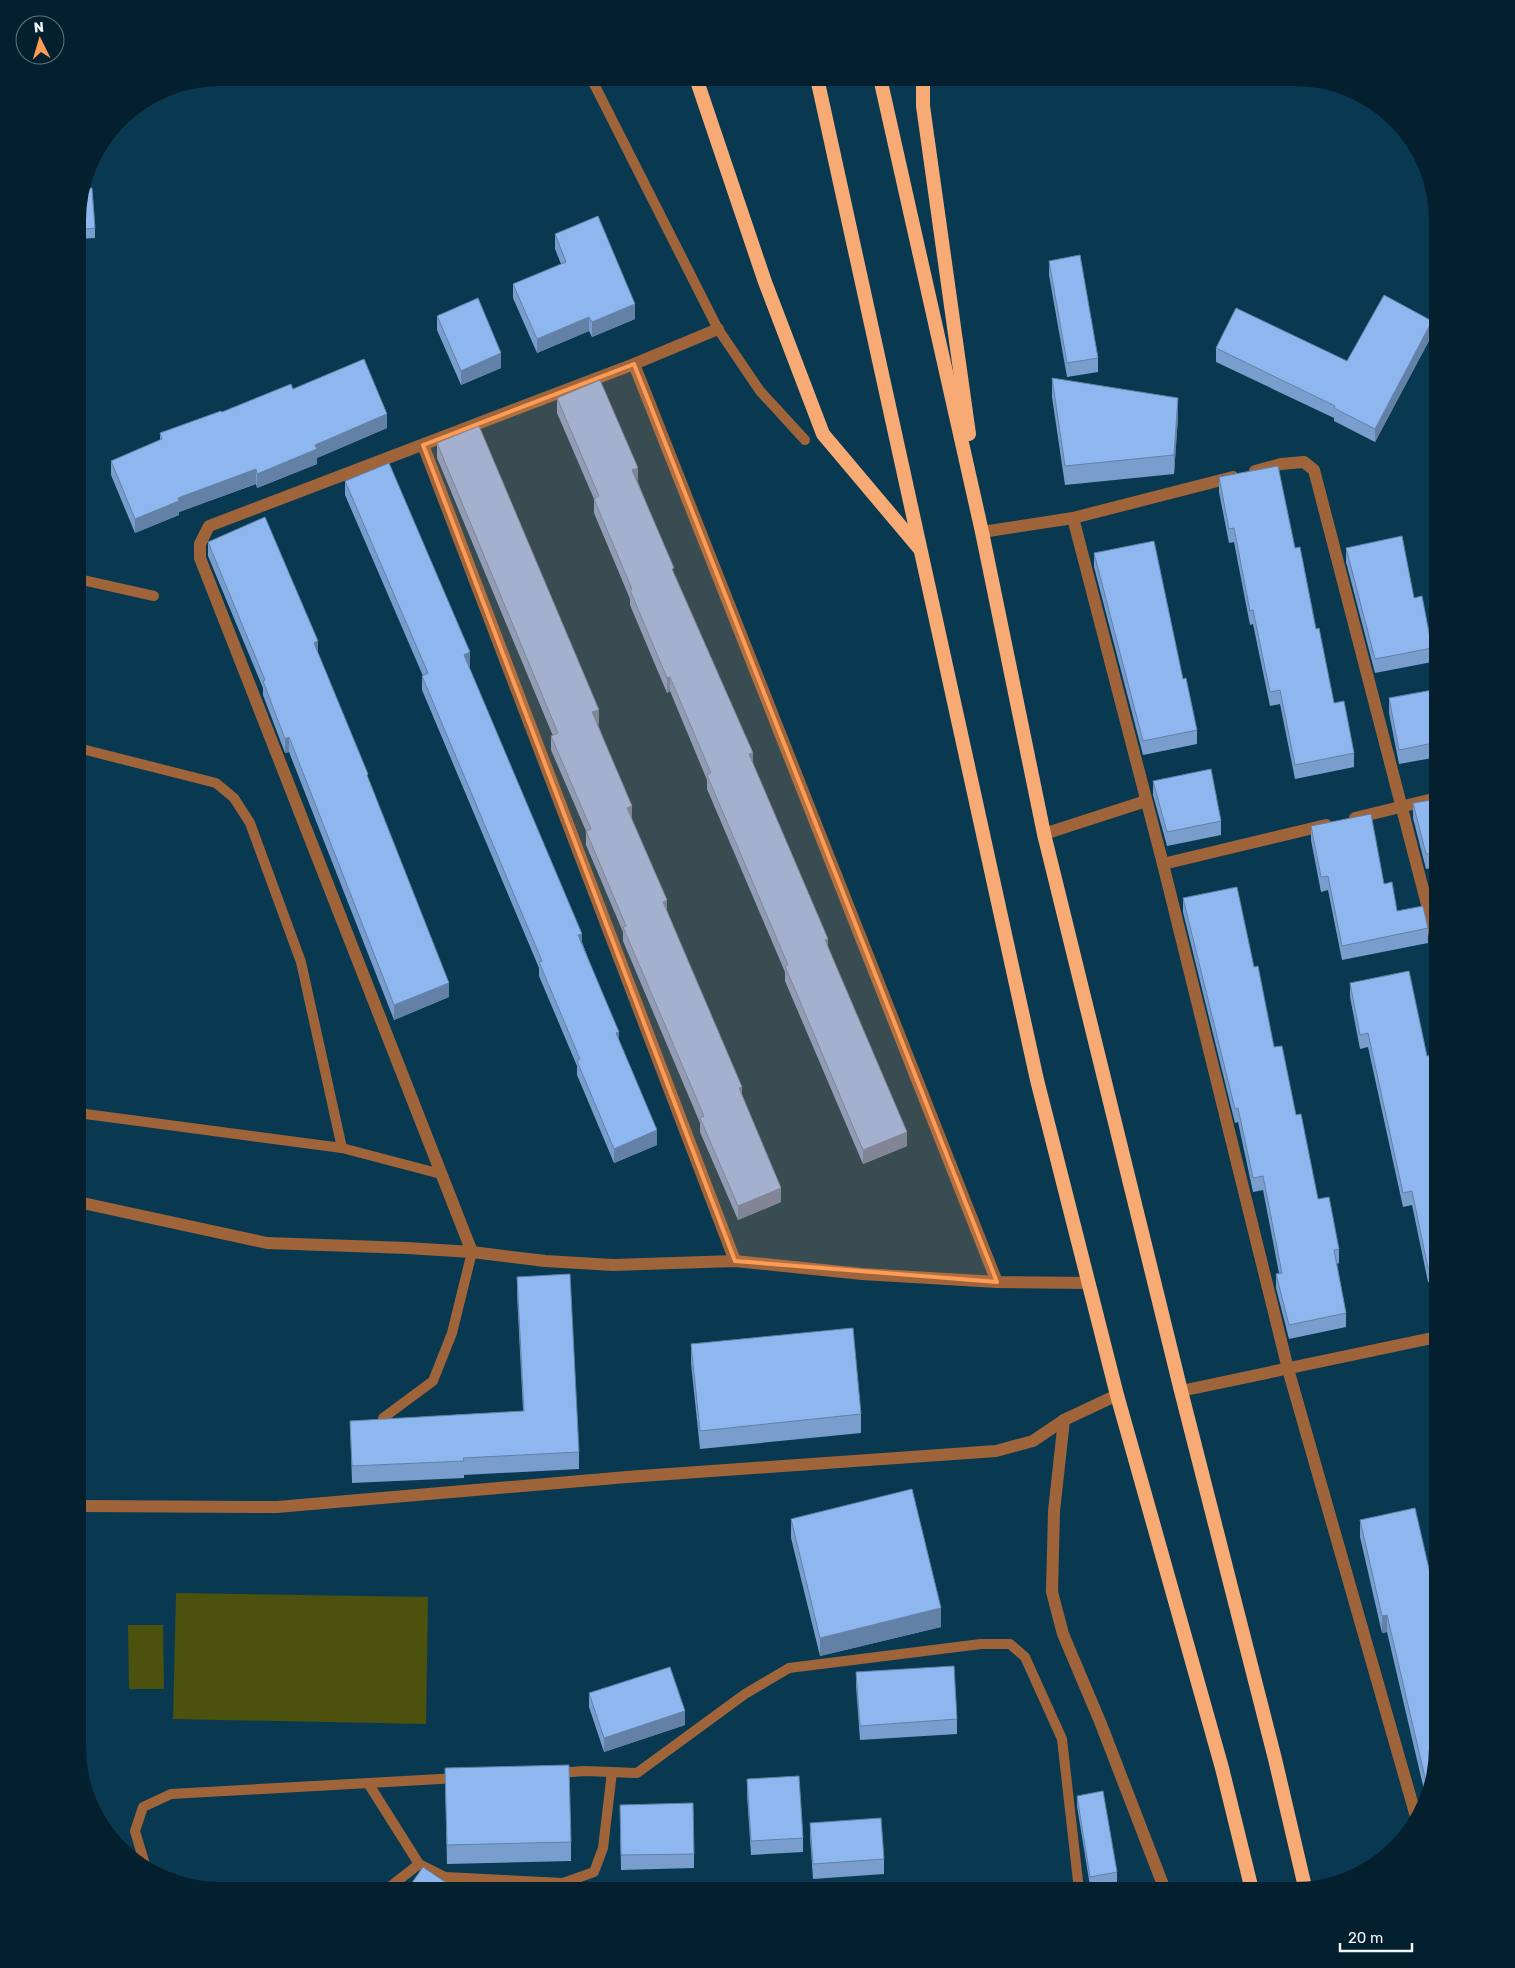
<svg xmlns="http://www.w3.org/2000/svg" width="1515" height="1968" font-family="Rubik,sans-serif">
  <rect width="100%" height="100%" fill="#083950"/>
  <g fill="#4c510d">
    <polygon points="176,1593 428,1597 426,1724 173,1719"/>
    <polygon points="128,1625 163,1625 164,1689 129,1689"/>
  </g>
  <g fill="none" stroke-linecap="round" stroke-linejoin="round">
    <g stroke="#9f643a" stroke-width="10">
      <polyline points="591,78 718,329 760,391 805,440"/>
      <polyline points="78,579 154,596"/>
      <polyline points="78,748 216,783 234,798 250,823 301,962 342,1148"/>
      <polyline points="78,1113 342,1148 441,1174"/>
      <polyline points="383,1418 433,1381 452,1333 472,1252"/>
      <polyline points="558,1773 585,1771 637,1773 745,1694 789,1668 981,1644 1010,1644 1025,1657 1062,1739 1079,1890"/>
      <polyline points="368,1783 419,1864"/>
      <polyline points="146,1868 135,1831 143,1807 171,1794 458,1778"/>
      <polyline points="386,1890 419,1864 445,1877 563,1883 594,1872 603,1848 612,1772"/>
    </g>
    <g stroke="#9f643a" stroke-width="12">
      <polyline points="634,364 997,1282"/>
      <polyline points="423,445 735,1261"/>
      <polyline points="1255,471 1281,464 1304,462 1314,470 1437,943"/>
      <polyline points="1073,518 1163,864 1288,1369 1417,1820"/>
      <polyline points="982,532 1073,518 1233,477"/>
      <polyline points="1355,818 1437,798"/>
      <polyline points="1044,834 1146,801"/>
      <polyline points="1163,864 1326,825"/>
      <polyline points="472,1252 200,558 200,544 209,526 634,364 718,329"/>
      <polyline points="1181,1391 1437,1337"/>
      <polyline points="1064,1420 1054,1511 1052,1592 1063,1634 1101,1724 1165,1890"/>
      <polyline points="78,1506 277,1507 627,1477 996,1451 1033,1441 1064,1420 1117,1395"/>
    </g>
    <polyline stroke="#9f643a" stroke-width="12" points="78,1202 267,1243 407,1248 472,1252 545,1261 613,1265 735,1261 862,1274 997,1282 1089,1283"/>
    <g stroke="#f8aa74" stroke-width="14">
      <polyline points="696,78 765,282 823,434 919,548"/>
      <polyline points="817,78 1037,1080 1117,1395 1222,1768 1252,1890"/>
      <polyline points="880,78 982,532 1044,834 1181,1391 1275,1759 1305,1887"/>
      <polyline points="923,78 923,106 969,434"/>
    </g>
  </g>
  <g fill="#799dcd">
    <polygon points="78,211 95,228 95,238 78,239"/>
    <polygon points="555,234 635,319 592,337 589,331 537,353 513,298 513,284 561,264 555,249"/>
    <polygon points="1049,261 1098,358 1098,372 1067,377 1049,275"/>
    <polygon points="437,316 501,368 461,385 437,330"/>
    <polygon points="1432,335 1375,442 1334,421 1334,418 1216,362 1216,348 1347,361"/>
    <polygon points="1052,378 1178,417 1174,474 1065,485 1052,397"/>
    <polygon points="293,389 387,428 317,458 317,464 257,488 256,484 179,512 179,515 135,533 111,475 111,461 160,440 160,433"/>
    <polygon points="557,398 638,482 674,575 753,763 828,947 907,1146 863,1164 785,981 785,972 707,789 707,780 670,691 667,693 630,605 630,599 594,513 594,499 557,413"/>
    <polygon points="437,443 599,724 598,724 632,820 667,911 742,1096 781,1202 738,1220 700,1132 700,1123 623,941 623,932 586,845 586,831 551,750 551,736 553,736 437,458"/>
    <polygon points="1219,477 1295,548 1316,629 1334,703 1354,753 1354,767 1295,779 1280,704 1270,706 1253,624 1250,625 1234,542 1229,543 1219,492"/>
    <polygon points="345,481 470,666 469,667 582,942 657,1145 614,1163 577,1075 577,1066 539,976 539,968 422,690 422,676 423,676 345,495"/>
    <polygon points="208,542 318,654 368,778 449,997 394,1020 289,752 285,753 263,695 263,688 208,556"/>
    <polygon points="1346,548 1414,598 1432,648 1432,662 1375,673 1346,562"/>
    <polygon points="1094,553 1183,679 1197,730 1197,744 1143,755 1094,567"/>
    <polygon points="1438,689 1438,757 1399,764 1389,713 1389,698"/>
    <polygon points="1153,781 1221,821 1221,835 1167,846 1153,795"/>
    <polygon points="1438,799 1438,867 1426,869 1413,818 1413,803"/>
    <polygon points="1311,826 1384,884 1397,911 1428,928 1428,943 1342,960 1328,890 1321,892 1311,840"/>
    <polygon points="1183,898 1254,967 1274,1047 1296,1115 1318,1199 1339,1249 1339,1263 1337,1264 1346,1313 1346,1327 1289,1339 1276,1288 1276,1274 1279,1273 1263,1190 1253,1192 1238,1122 1235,1123 1183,912"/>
    <polygon points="1350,983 1427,1056 1438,1070 1438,1280 1428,1282 1412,1205 1403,1207 1368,1047 1360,1049 1350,997"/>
    <polygon points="517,1277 579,1452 579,1469 464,1475 464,1478 352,1483 350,1421 523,1411 517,1294"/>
    <polygon points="691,1344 861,1414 861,1433 700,1449 691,1363"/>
    <polygon points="791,1519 941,1627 820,1656 791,1538"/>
    <polygon points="1360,1520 1438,1748 1425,1794 1387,1632 1382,1633 1360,1537"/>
    <polygon points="856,1672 957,1719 957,1734 860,1740 856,1686"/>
    <polygon points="589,1693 685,1725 604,1752 589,1707"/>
    <polygon points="445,1768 571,1842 571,1861 447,1864"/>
    <polygon points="747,1779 803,1838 803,1852 751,1855 747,1794"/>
    <polygon points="1077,1796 1117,1872 1117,1882 1090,1886 1077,1806"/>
    <polygon points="620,1805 694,1854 694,1868 621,1870"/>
    <polygon points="810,1823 884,1859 884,1874 813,1879 810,1837"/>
  </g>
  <g fill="#6380a7">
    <polygon points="635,304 635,319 592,337 592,322"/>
    <polygon points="589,317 589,331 537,353 537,339"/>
    <polygon points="1432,321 1432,335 1375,442 1375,429"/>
    <polygon points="501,353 501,368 461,385 461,371"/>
    <polygon points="1178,398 1178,417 1174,474 1174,455"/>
    <polygon points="387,414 387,428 317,458 317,464 257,488 257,474 315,445"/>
    <polygon points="638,468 638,482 632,470"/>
    <polygon points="256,469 256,484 179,512 179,515 135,533 135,519 178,498"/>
    <polygon points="318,641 318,655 314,643"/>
    <polygon points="470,652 470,666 464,669 464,655"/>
    <polygon points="670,677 670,691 667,693 667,678"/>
    <polygon points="599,710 599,724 592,727 592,712"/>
    <polygon points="289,737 289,752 285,753 285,739"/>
    <polygon points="753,753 753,767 749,754"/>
    <polygon points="632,806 632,820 627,808"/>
    <polygon points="667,900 667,915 663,902"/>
    <polygon points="582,934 582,948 578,935"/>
    <polygon points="828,939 828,953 825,940"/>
    <polygon points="449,983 449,997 394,1020 394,1005"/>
    <polygon points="619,1032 619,1046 616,1033"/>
    <polygon points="742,1087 742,1101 739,1088"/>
    <polygon points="657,1130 657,1145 614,1163 614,1149"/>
    <polygon points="907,1132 907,1146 863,1164 863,1150"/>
    <polygon points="781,1188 781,1202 738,1220 738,1206"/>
    <polygon points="941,1608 941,1627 820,1656 820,1638"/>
    <polygon points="1387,1615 1387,1632 1382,1633 1382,1616"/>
    <polygon points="685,1711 685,1725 604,1752 604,1738"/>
  </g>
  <g fill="#8db7ee" stroke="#6380a7">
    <polygon points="92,188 95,228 78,230 78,211 84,189"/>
    <polygon points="598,216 635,304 592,322 589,317 537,339 513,284 566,262 555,234"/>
    <polygon points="1080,255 1098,358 1067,363 1049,261"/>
    <polygon points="1384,295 1432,321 1375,429 1334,408 1335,406 1216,348 1236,308 1347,361"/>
    <polygon points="478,298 501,353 461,371 437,316"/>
    <polygon points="364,359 387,414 315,445 317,449 257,474 256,469 178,498 179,501 135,519 111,461 162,439 160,433 221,411 222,412 291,384 293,389"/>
    <polygon points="1052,378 1178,398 1174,455 1065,466"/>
    <polygon points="600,380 638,468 632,470 674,568 672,569 753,753 749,754 828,939 825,940 907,1132 863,1150 785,966 788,965 707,775 711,773 670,677 667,678 630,590 632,589 594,499 599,496 557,398"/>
    <polygon points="479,426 599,710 592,712 632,806 627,808 667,900 663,902 742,1087 739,1088 781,1188 738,1206 700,1118 704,1116 623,927 626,926 586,831 591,829 551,736 558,733 437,443"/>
    <polygon points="389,463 470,652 464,655 582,934 578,935 619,1032 616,1033 657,1130 614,1149 577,1061 580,1059 539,962 542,961 422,676 428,673 345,481"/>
    <polygon points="1278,466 1295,548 1300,547 1316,629 1319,628 1334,703 1344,701 1354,753 1295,765 1280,690 1270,692 1253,610 1250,611 1234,528 1229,529 1219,477"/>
    <polygon points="265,517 318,641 314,643 368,774 367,775 449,983 394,1005 289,737 285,739 263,681 265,680 208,542"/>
    <polygon points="1402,536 1414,598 1422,596 1432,648 1375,659 1346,548"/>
    <polygon points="1154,541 1183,679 1186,678 1197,730 1143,741 1094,553"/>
    <polygon points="1438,689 1438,742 1399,750 1389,698"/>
    <polygon points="1211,769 1221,821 1167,832 1153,781"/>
    <polygon points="1438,799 1438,852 1426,854 1413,803"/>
    <polygon points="1371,814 1384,884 1392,882 1397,911 1423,906 1428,928 1342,946 1328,876 1321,877 1311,826"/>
    <polygon points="1237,887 1254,967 1258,966 1274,1047 1282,1046 1296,1115 1301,1114 1318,1199 1329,1197 1339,1249 1334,1250 1346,1313 1289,1325 1276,1274 1282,1273 1263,1176 1253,1178 1238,1108 1235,1109 1183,898"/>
    <polygon points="1409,971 1427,1056 1434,1055 1438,1070 1438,1266 1428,1268 1412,1191 1403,1193 1368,1033 1360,1035 1350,983"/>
    <polygon points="570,1274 579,1452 463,1458 464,1461 352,1466 350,1421 524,1411 517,1277"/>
    <polygon points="853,1328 861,1414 700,1431 691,1344"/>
    <polygon points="912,1489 941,1608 820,1638 791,1519"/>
    <polygon points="1415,1508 1438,1608 1438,1748 1427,1786 1387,1615 1382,1616 1360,1520"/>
    <polygon points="954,1666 957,1719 860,1726 856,1672"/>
    <polygon points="670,1667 685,1711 604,1738 589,1693"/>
    <polygon points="569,1765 571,1842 447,1845 445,1768"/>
    <polygon points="799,1776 803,1838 751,1841 747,1779"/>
    <polygon points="1103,1791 1117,1872 1090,1877 1077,1796"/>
    <polygon points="693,1803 694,1854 621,1855 620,1805"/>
    <polygon points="881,1818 884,1859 813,1864 810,1823"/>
    <polygon points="423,1867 457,1890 407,1890"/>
    <polygon points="595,1887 600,1890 592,1890"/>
  </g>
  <path fill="#fd9c56" fill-opacity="0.2" stroke="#fd9c56" stroke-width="4" stroke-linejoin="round" d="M634,364L997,1282L735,1261L423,445Z"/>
  <path d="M0 0H1515V1968H0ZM220 86H1295A134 134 0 0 1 1429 220V1748A134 134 0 0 1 1295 1882H220A134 134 0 0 1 86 1748V220A134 134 0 0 1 220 86Z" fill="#041f2d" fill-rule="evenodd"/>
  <g transform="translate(40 40) rotate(355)"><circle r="24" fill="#041f2d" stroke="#62757f"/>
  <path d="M0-4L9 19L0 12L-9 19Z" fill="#fd9c56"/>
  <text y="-8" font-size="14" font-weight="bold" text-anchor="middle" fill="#eef6fa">N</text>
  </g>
  <path d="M1340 1943v8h72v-8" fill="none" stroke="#eef6fa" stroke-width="2.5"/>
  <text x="1348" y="1943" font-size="15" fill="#eef6fa" stroke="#041f2d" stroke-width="4" paint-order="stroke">20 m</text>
</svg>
